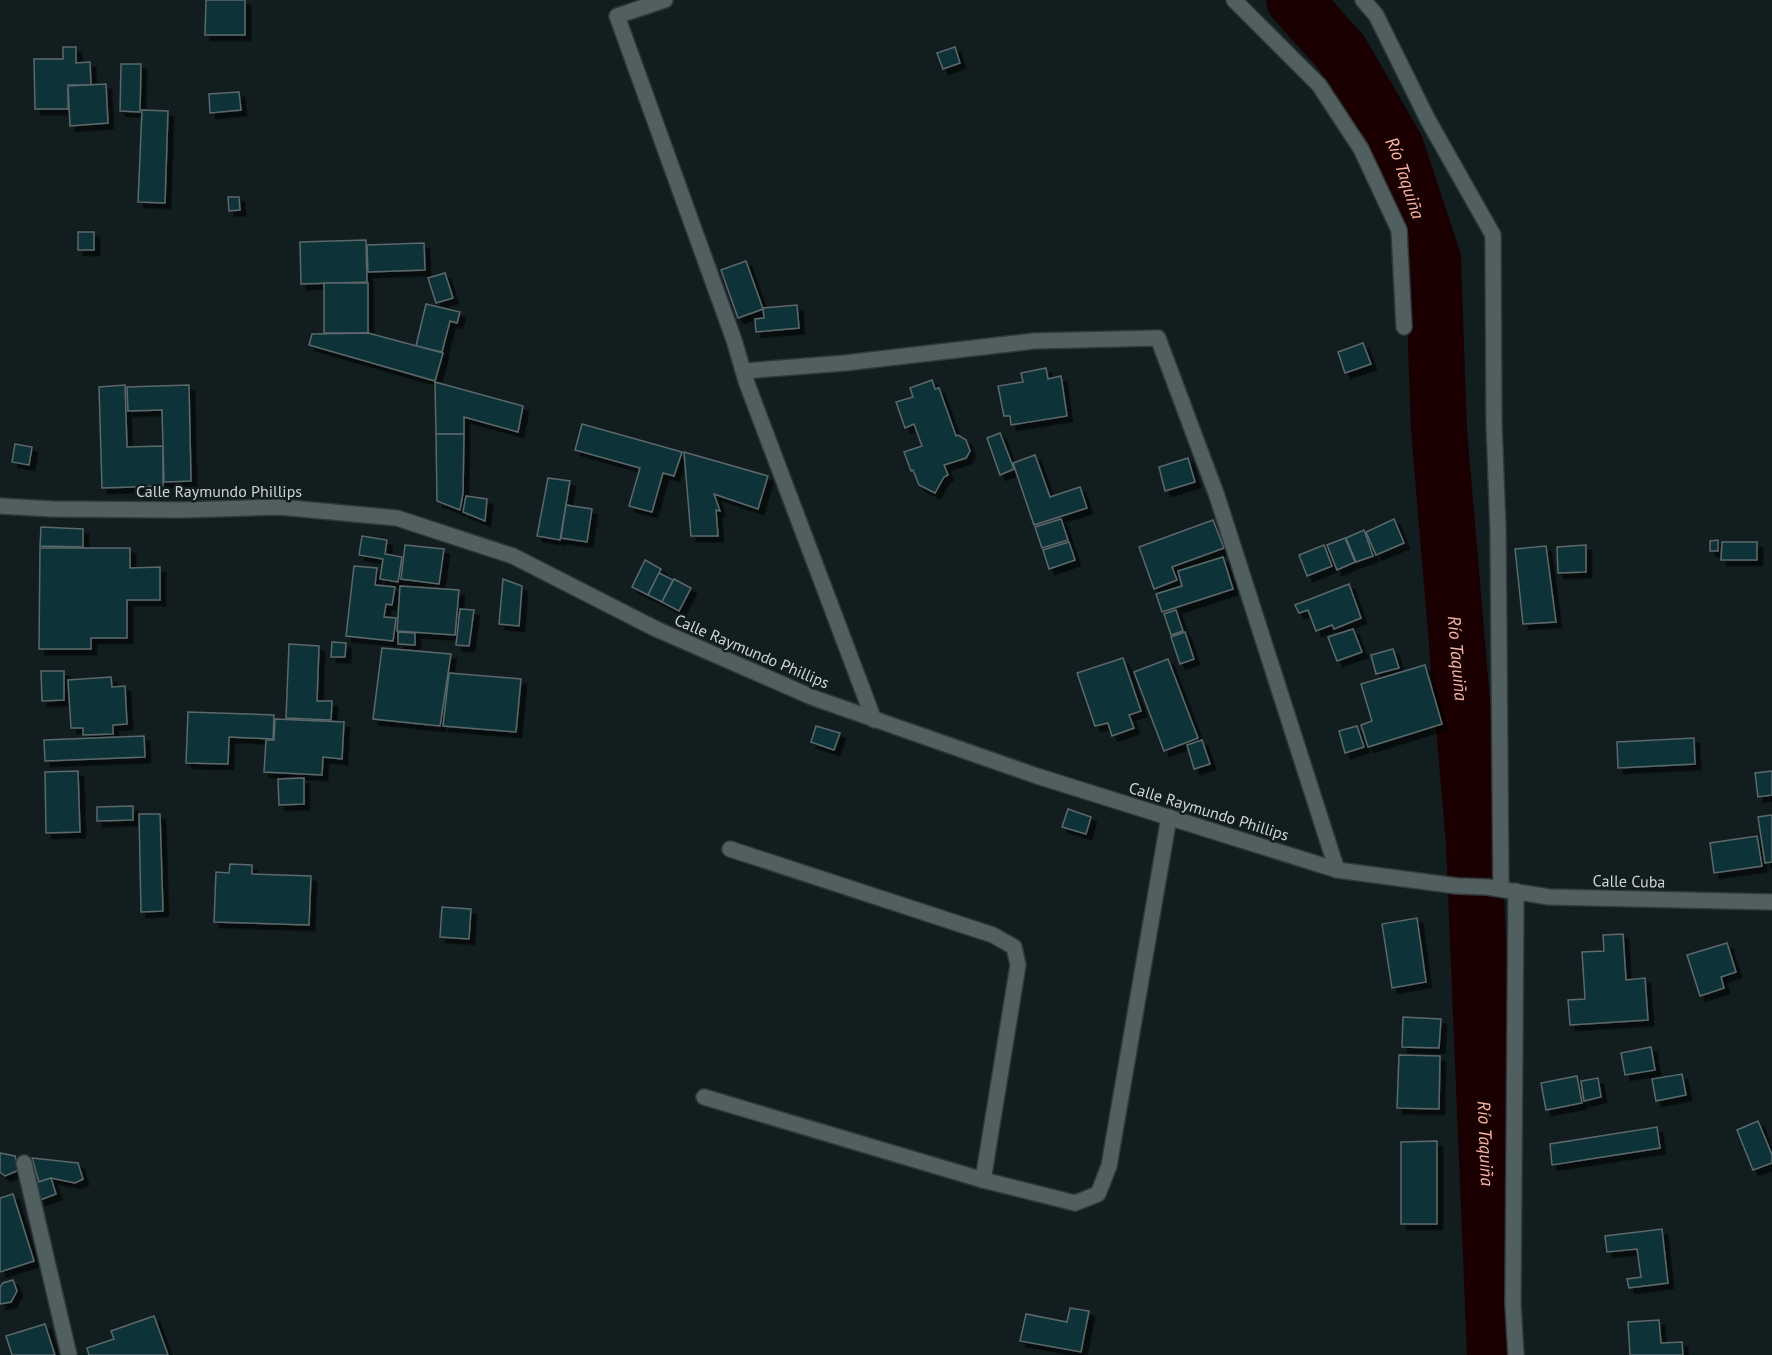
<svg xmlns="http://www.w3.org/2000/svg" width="1772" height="1355" font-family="'PT Sans',sans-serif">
  <defs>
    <filter id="shadow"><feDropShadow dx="5.5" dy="5.5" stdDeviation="0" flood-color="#0009"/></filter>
  </defs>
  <rect width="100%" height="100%" fill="#121d1f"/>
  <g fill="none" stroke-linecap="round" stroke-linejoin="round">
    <path stroke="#1a0000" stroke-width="56" id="s1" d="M1294,0L1341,52L1396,147L1433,259L1439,430L1474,844L1495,1355"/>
  </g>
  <g fill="#0e3238" stroke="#5b686a" stroke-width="1.5" filter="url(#shadow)">
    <polygon points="206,0 245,0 245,35 205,35"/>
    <polygon points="63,47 76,47 76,63 90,62 91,85 68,85 68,109 35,109 34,59 63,59"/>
    <polygon points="955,47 960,63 943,69 937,53"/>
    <polygon points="121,64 141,64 140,112 120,111"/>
    <polygon points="106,84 108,123 70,126 68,86"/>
    <polygon points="239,92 241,110 210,113 209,94"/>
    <polygon points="142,110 168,111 165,203 138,202"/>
    <polygon points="228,197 239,197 240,210 229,211"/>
    <rect x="78" y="232" width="16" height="18"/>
    <polygon points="366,240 367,282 301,284 300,242"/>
    <polygon points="424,243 425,270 368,272 367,245"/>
    <polygon points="746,261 763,309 738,318 721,270"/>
    <polygon points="445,273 453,298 436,303 428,278"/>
    <rect x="324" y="283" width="44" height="50"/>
    <polygon points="426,304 460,312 457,323 450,321 442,352 416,346"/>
    <polygon points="797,305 799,328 756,332 755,319 764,318 763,308"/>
    <polygon points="368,333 443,353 435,381 309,345 312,334"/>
    <polygon points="1363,343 1371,364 1345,373 1338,352"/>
    <polygon points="1046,368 1048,379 1061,376 1067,416 1011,425 1010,416 1004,416 998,386 1023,382 1021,373"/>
    <polygon points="932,380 935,389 939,388 956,436 958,435 966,440 970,451 966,458 944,465 948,475 944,477 935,493 919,485 913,470 911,471 904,452 922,446 914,424 905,428 896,402 913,397 910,388"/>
    <polygon points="435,382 523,406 518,432 464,417 464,434 436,434"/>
    <polygon points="125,385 127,447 163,446 163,486 102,488 99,387"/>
    <polygon points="189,385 191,481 164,482 162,410 128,411 127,387"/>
    <polygon points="582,424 682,452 674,476 663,473 652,512 629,506 640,468 575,450"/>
    <polygon points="1000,433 1014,469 1000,475 987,438"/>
    <polygon points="436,434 464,434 463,493 460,510 437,501"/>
    <polygon points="15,444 32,447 29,465 12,462"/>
    <polygon points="684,452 768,476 758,509 714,494 720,511 716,510 718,536 691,536"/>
    <polygon points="1035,455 1050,497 1080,487 1087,508 1034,525 1013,463"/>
    <polygon points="1188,458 1195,482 1165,491 1159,467"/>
    <polygon points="548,478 570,481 560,540 537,536"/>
    <polygon points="466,496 487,499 485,521 463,512"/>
    <polygon points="566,505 592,509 587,542 561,538"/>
    <polygon points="1061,519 1068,540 1042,548 1035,527"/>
    <polygon points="1394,519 1404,543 1376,555 1366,532"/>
    <polygon points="1213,520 1224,548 1172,567 1177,580 1154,589 1139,547"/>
    <polygon points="41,527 83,529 83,547 40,546"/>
    <polygon points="1364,530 1373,556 1356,562 1346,538"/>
    <polygon points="362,536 387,540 385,554 402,557 398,582 380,579 383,559 359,555"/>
    <polygon points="1345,538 1355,562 1337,570 1327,545"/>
    <polygon points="1718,540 1718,551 1710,551 1710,541"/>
    <polygon points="1069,542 1075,560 1049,569 1043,550"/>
    <polygon points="1722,542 1757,542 1757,560 1721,560"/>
    <polygon points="405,545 444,549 439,584 401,579"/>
    <polygon points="1324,545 1332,566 1307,576 1299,555"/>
    <polygon points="1586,545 1586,572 1558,573 1557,547"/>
    <polygon points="1546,546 1556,622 1523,624 1515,549"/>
    <polygon points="40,548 130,548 130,568 160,567 160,600 127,600 127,638 91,638 91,649 39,649"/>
    <polygon points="1223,557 1233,589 1162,612 1156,594 1182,586 1178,571"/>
    <polygon points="645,560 661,569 648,595 632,587"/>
    <polygon points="354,566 377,568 375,585 395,587 392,605 386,604 384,617 396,618 393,641 346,636"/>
    <polygon points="659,573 673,580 662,602 648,595"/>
    <polygon points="503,579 522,586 519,626 499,624"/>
    <polygon points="674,579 691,588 679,611 662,602"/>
    <polygon points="1349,584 1361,618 1334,629 1332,625 1316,631 1308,610 1299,613 1295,605"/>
    <polygon points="400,586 459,590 455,635 397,631"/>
    <polygon points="460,609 474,610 469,646 456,645"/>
    <polygon points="1176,610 1183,631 1171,635 1164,614"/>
    <polygon points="1353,629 1362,652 1337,661 1328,637"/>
    <polygon points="398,632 415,633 415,645 398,644"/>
    <polygon points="1185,632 1194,659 1180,664 1171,637"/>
    <polygon points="332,642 346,643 345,657 331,657"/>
    <polygon points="289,644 319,646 317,701 332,701 331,720 286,718"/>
    <polygon points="382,648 451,654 440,726 373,719"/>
    <polygon points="1393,649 1399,668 1376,674 1371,655"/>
    <polygon points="1123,658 1141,711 1129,715 1134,728 1112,736 1108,723 1095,726 1077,673"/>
    <polygon points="1168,659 1198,738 1164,751 1134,672"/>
    <polygon points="1425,665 1442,724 1368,747 1361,725 1372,721 1361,684"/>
    <polygon points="41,671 64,671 64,700 42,701"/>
    <polygon points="449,673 521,679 516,732 443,726"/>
    <polygon points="111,677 112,687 125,686 127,724 113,725 113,734 83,735 83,728 71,728 68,680"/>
    <polygon points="188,712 274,715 273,739 229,737 228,764 186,763"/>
    <polygon points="275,719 344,722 342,759 323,757 322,775 264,772 266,740 274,740"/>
    <polygon points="816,726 840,733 834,750 811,742"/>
    <polygon points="1357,726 1364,747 1345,753 1339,731"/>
    <polygon points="144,736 145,757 45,761 44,740"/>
    <polygon points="1694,738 1695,764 1618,768 1617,742"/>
    <polygon points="1202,740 1210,764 1194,769 1187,745"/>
    <polygon points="78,771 80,832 46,833 45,772"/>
    <polygon points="1772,771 1772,795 1758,797 1755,773"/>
    <polygon points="304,778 304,804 279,805 278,779"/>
    <polygon points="133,806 133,820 97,821 97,807"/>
    <polygon points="1068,809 1091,817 1086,834 1062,827"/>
    <polygon points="139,814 160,814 163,911 141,912"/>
    <polygon points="1772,815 1772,862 1765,863 1758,817"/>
    <polygon points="1757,836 1762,866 1714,873 1710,843"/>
    <polygon points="230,864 252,865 252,874 311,876 309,925 214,922 216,872 229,873"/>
    <polygon points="442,907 471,909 469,939 440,937"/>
    <polygon points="1417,918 1426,982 1392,988 1382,924"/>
    <polygon points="1623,934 1626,980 1645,978 1648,1020 1570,1025 1568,1000 1585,999 1582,952 1604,951 1603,935"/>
    <polygon points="1727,943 1736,972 1721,977 1724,988 1700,996 1687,955"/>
    <polygon points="1403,1017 1441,1019 1439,1048 1402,1047"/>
    <polygon points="1651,1047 1655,1070 1625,1075 1621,1053"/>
    <polygon points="1399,1055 1440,1056 1439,1109 1397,1108"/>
    <polygon points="1682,1074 1686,1095 1656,1101 1652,1079"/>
    <polygon points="1577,1076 1582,1103 1546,1110 1541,1083"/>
    <polygon points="1598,1078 1601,1097 1584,1101 1581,1081"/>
    <polygon points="1758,1121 1772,1155 1772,1163 1753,1170 1737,1130"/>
    <polygon points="1657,1127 1660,1148 1552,1165 1550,1144"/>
    <polygon points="1437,1141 1437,1224 1401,1224 1401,1142"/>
    <polygon points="0,1153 15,1156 19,1170 5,1176 0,1172"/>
    <polygon points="32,1158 78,1163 83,1179 75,1183 51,1178 39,1182"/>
    <polygon points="51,1178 56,1194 40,1200 35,1183"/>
    <polygon points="13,1194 34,1261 0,1272 0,1198"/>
    <polygon points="1662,1229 1668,1283 1629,1288 1627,1279 1641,1277 1637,1249 1607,1252 1605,1236"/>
    <polygon points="13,1280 17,1291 11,1302 0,1304 0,1287 3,1283"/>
    <polygon points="1070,1308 1089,1311 1081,1352 1020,1341 1026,1314 1067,1322"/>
    <polygon points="154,1316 168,1355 89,1355 87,1348 114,1339 111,1331"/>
    <polygon points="1659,1320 1661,1343 1682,1342 1683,1355 1630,1355 1628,1322"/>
    <polygon points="45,1324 55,1355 12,1355 6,1336"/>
  </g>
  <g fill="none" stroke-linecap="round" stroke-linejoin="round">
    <g stroke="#32383a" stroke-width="18">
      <g id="minor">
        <polyline points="665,0 617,16 734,340 746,381 874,720"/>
        <polyline points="1234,0 1319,85 1361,149 1399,230 1404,327"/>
        <polyline points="1363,0 1376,15 1428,120 1493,235 1494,424 1498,529 1501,889"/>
        <polyline points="744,371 845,363 1034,341 1158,338 1217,496 1337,870"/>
        <polyline points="0,506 52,509 183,510 279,507 397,518 513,556 656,629 814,698 1037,776 1337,870 1457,886 1487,887 1549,897 1772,902"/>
        <polyline points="730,849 993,935 1014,947 1018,965 983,1180"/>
        <polyline points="1516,891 1513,1304 1516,1355"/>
        <polyline points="704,1097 983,1180 1075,1203 1098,1194 1109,1166 1169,817"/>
        <polyline points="24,1163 69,1355"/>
      </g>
    </g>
    <use href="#minor" stroke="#525f61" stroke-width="15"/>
  </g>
  <g text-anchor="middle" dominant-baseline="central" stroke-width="5" stroke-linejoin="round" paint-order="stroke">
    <g font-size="16" fill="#ced5d7" stroke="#121d1f">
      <text x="219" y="491">Calle Raymundo Phillips</text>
      <text transform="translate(752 651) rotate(23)">Calle Raymundo Phillips</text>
      <text transform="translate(1209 811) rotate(17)">Calle Raymundo Phillips</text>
      <text transform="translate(1629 881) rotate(1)">Calle Cuba</text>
    </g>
    <g font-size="18" font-style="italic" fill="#f9b7a5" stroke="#121d1f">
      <text stroke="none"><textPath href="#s1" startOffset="212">Río Taquiña</textPath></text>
      <text stroke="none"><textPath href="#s1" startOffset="698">Río Taquiña</textPath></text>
      <text stroke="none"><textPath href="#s1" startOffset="1184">Río Taquiña</textPath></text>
    </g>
  </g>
</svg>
